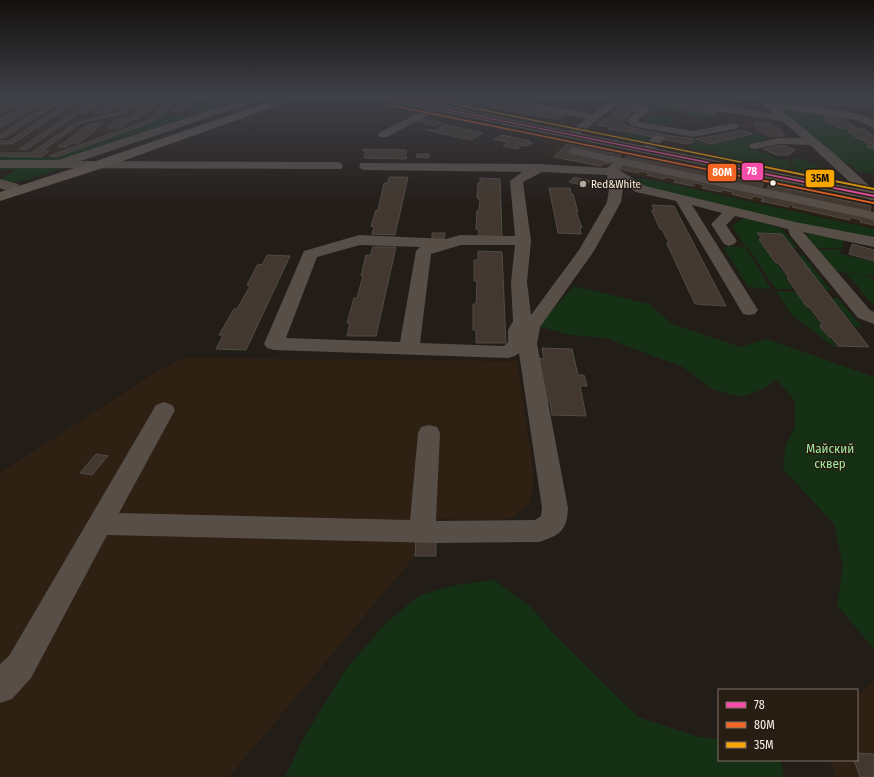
<svg xmlns="http://www.w3.org/2000/svg" width="874" height="777" font-family="'Fira Sans Condensed',sans-serif">
  <rect width="100%" height="100%" fill="#231d18"/>
  <polygon fill="#322022" points="743,116 770,120 794,139 769,139 758,135 751,130 745,130 739,125"/>
  <g fill="#2e2013">
    <polygon points="0,98 180,98 154,121 57,157 0,157"/>
    <polygon points="551,135 874,202 874,228 640,176 541,156 555,145 541,142"/>
    <polygon points="183,358 517,361 533,470 533,493 529,503 512,518 501,520 437,519 436,556 415,556 229,777 0,777 0,473 156,372"/>
    <polygon points="874,680 874,777 836,777 830,760 857,760 857,698"/>
  </g>
  <polygon fill="#2b212d" points="777,98 874,98 874,113 854,113 783,104"/>
  <g fill="#163015">
    <polygon points="180,98 250,98 202,114 192,113 196,108 216,101 177,100"/>
    <polygon points="606,98 629,98 660,103 656,106 717,116 708,119 634,106 637,103"/>
    <polygon points="669,98 746,98 732,111 677,102"/>
    <path d="M779,107L841,115L864,120H849L842,116L822,114L826,119H824C833,122 834,128 847,128L850,132H848C856,136 863,141 870,147H868L874,149V174L853,170H856L851,165L847,164L776,108Z"/>
    <polygon points="164,112 168,112 163,117 186,115 190,118 68,158 53,161 0,160 1,156 57,157 154,121"/>
    <polygon points="650,114 677,118 669,127 642,122"/>
    <path d="M744,130C754,129 760,136 769,139L746,145L775,158L729,160L777,159L787,160L796,175L708,158L715,155L717,152L700,149L695,155L657,148L686,153L693,142L696,140L707,145L753,135Z"/>
    <polygon points="627,133 649,137 642,144 619,140"/>
    <polygon points="798,158 829,171 833,175 799,175 790,160"/>
    <polygon points="708,164 757,176 854,196 863,200 701,166"/>
    <polygon points="0,166 64,168 17,182 10,183 1,179 17,169 0,169"/>
    <polygon points="623,176 657,181 874,229 874,240 647,189"/>
    <polygon points="744,218 781,228 797,248 793,248 782,234 757,233 760,239 758,239 776,264 778,265 787,277 785,278 793,289 776,289 749,249 745,246 732,226"/>
    <polygon points="808,233 834,237 833,240 835,241 836,238 844,239 842,248 815,248 804,235"/>
    <polygon points="725,247 745,247 771,289 748,287 724,248"/>
    <path d="M841,249L840,254L874,262V276C861,272 845,276 833,269C827,265 821,255 816,250Z"/>
    <polygon points="798,255 803,255 831,290 826,290"/>
    <path d="M847,274C857,274 867,273 874,280V306Z"/>
    <polygon points="574,286 649,304 672,324 740,347 767,339 874,377 874,649 837,605 843,565 834,524 783,469 785,448 795,426 795,401 776,379 765,388 742,397 714,390 683,367 605,338 569,335 538,326"/>
    <polygon points="776,291 795,292 821,324 818,325 827,337 830,338 837,347 834,347 791,314"/>
    <polygon points="832,298 838,298 862,327 855,327"/>
    <polygon points="494,580 532,608 552,632 638,717 699,737 719,739 719,760 780,760 784,777 285,777 304,737 346,669 385,624 420,595 456,585"/>
  </g>
  <g fill="#43382f" stroke="#514b47">
    <polygon points="14,98 28,98 7,110 0,110 0,106"/>
    <polygon points="36,98 50,98 31,110 16,110"/>
    <polygon points="59,98 67,98 47,110 40,110"/>
    <polygon points="75,98 82,98 12,144 0,144 0,141 9,141"/>
    <polygon points="95,98 107,98 86,113 73,113"/>
    <polygon points="116,98 128,98 108,113 95,113"/>
    <polygon points="137,98 144,98 124,113 81,123 42,151 49,151 42,157 0,156 0,153 31,153 75,123 118,113"/>
    <polygon points="153,98 165,98 138,119 132,119 122,128 107,128 118,119 125,119 131,116"/>
    <polygon points="173,98 180,98 154,121 57,157 49,156 146,121"/>
    <polygon points="490,98 511,98 504,102 520,107 565,115 560,119 555,119 490,107 493,105 481,103 487,101"/>
    <polygon points="635,98 659,98 664,99 660,102 656,102"/>
    <polygon points="804,98 856,98 870,107 860,107 857,105 822,105 824,106 815,106"/>
    <polygon points="181,102 190,102 181,111 171,111"/>
    <polygon points="661,102 702,109 717,111 714,115 710,115 657,105"/>
    <polygon points="619,108 623,108 635,110 627,115 629,115 626,118 613,115 614,114 612,114"/>
    <polygon points="12,112 27,112 0,128 0,119"/>
    <polygon points="36,112 44,112 4,138 0,138 0,135"/>
    <polygon points="69,115 76,115 26,150 19,149"/>
    <polygon points="612,115 627,118 621,124 634,128 628,132 608,129 611,127 596,125 600,122 602,123 604,121 602,121"/>
    <polygon points="822,115 840,116 845,120 842,120 848,123 855,127 852,127 854,128 864,129 871,134 868,134 874,136 874,149 867,147 870,147 865,141 856,138 853,134 848,132 850,132 847,128 840,128 831,124 824,119 826,119"/>
    <polygon points="421,118 436,122 441,122 436,126 410,120"/>
    <polygon points="96,123 104,123 79,143 71,143 66,147 58,147 88,125"/>
    <polygon points="755,123 769,123 774,125 773,126 781,131 780,132 784,134 781,135 783,136 769,136 761,132 754,125"/>
    <polygon points="442,125 448,125 483,133 471,140 426,130 436,130 443,126"/>
    <polygon points="634,128 672,136 695,139 691,144 686,144 629,132"/>
    <polygon points="743,130 752,134 710,144 696,139"/>
    <polygon points="502,135 530,141 528,142 532,143 526,146 522,145 517,149 503,146 508,142 494,139"/>
    <polygon points="569,142 623,153 617,159 610,157 613,154 604,153 602,155 573,149 569,153 611,161 608,164 604,164 600,166 554,157"/>
    <polygon points="781,145 789,147 795,150 792,151 794,151 788,155 777,155 763,149"/>
    <polygon points="363,149 406,150 407,151 405,156 407,157 406,159 364,158 366,151 363,151"/>
    <polygon points="417,154 429,154 429,158 416,157"/>
    <polygon points="629,155 764,183 760,190 623,160"/>
    <polygon points="624,164 874,219 874,225 860,222 861,220 850,217 850,220 792,207 793,205 790,204 789,207 761,201 763,198 753,196 752,199 732,194 733,192 723,190 721,192 702,188 704,185 695,183 693,186 674,182 676,179 666,177 664,179 647,175 649,173 640,171 638,173 619,169"/>
    <polygon points="389,177 408,177 395,235 372,234 374,227 371,226 376,210 378,210 384,183 388,183"/>
    <polygon points="574,177 590,181 585,186 569,182"/>
    <polygon points="480,178 500,179 501,205 499,205 501,205 502,237 478,236 479,230 476,229 477,211 479,209 480,200 477,198 478,183 480,182"/>
    <polygon points="769,185 871,206 870,213 766,191"/>
    <polygon points="549,188 570,188 571,194 573,194 578,212 576,212 582,228 580,228 581,234 558,233"/>
    <polygon points="652,205 674,206 726,306 695,304 694,302 667,244 667,243 669,243 663,231 660,229 652,211 652,210 654,210"/>
    <polygon points="432,233 445,233 444,239 432,239"/>
    <polygon points="757,233 782,234 869,347 838,346 831,337 829,337 821,328 820,325 823,325 810,308 806,306 787,278 789,278 779,264 775,262 760,241 759,239 762,239"/>
    <polygon points="852,244 874,250 874,261 849,254"/>
    <polygon points="373,247 396,247 376,336 347,336 350,323 347,323 354,298 357,298 363,276 361,276 366,255 370,256"/>
    <polygon points="478,251 502,252 506,343 476,343 476,330 473,330 473,304 476,304 477,281 474,281 474,260 478,260"/>
    <polygon points="267,255 290,256 246,350 216,349 223,335 219,335 234,309 237,309 250,286 247,285 258,264 262,265"/>
    <polygon points="542,348 572,349 578,375 584,375 587,386 580,386 586,416 552,415 550,402 547,402 540,363 540,358 544,359"/>
    <polygon points="96,454 108,456 92,475 80,473"/>
    <polygon points="416,538 436,538 436,556 415,556"/>
    <polygon points="857,753 874,754 874,777 860,777 854,760 857,760"/>
  </g>
  <g fill="none" stroke-linecap="round" stroke-linejoin="round">
    <g fill="#574e48" fill-rule="evenodd">
      <polygon points="248,98 262,98 260,100 81,161 337,162 341,163 343,166 341,169 0,168 0,160 58,160"/>
      <polygon points="472,98 484,98 458,113 450,113 449,111"/>
      <polygon points="514,98 525,98 523,100 525,102 593,114 610,101 613,100 646,106 651,109 638,120 639,122 693,131 735,123 740,126 735,129 693,137 632,126 627,120 638,110 615,106 576,137 572,138 567,135 568,133 586,119 520,106 511,101"/>
      <polygon points="664,98 676,98 774,114 756,98 767,98 771,101 855,113 872,119 874,120 874,128 853,119 780,109 836,155 874,190 874,201 869,200 810,145 779,144 755,149 751,148 749,146 751,144 779,138 802,138 782,121 677,105"/>
      <polygon points="436,104 441,107 439,109 387,137 379,137 378,135 379,133"/>
      <path d="M659,135L663,136L665,138L651,152H643L641,150C645,144 652,136 659,135Z"/>
      <path d="M575,148L874,212V220L622,165L619,170L645,186L795,222L874,237V247L803,232L870,310L874,312V324L858,318L790,235L788,229L735,216L726,225L737,241L734,244L729,246L724,244L711,224L722,213L692,205L758,310L755,314L749,315L743,314L676,201L636,192L621,182L623,189L621,202L594,251L540,327L537,344L568,508C567,531 560,535 539,542L437,543L107,535L31,678L12,699L0,703V664L9,656L156,405L164,402L172,405L175,410L119,513L410,520L418,433L421,427L429,425L437,427L440,433L436,521L535,520L541,516L542,508L519,353L515,356L508,358L274,350L267,348L264,344L304,251L359,235L446,239L460,235L515,236L510,181L522,172L365,170L361,169L359,166L361,163L540,164L607,168L612,163L571,153L569,151L571,149ZM542,172L607,175L609,189L607,202L579,250L531,315L527,282L531,241L523,182ZM360,245L420,247L416,251L400,342L286,338L317,257ZM461,245H515L511,282L513,321L508,330V342L504,346L420,343L431,254Z"/>
      <path d="M0,179L18,184L20,187L18,190C11,191 6,191 0,188Z"/>
    </g>
    <g fill="#61574e" fill-rule="evenodd">
      <polygon points="280,98 294,98 293,100 103,168 0,201 0,192 93,162"/>
      <polygon points="383,98 403,98 874,192 874,200 388,101"/>
    </g>
    <g stroke="#281d13" stroke-width="3">
      <polygon id="bus-1" points="387,98 391,98 874,195 874,197"/>
    </g>
    <g stroke="#281d13" stroke-width="3">
      <polygon id="bus-2" points="387,104 873,202 874,202 874,204 386,105"/>
    </g>
    <g stroke="#281d13" stroke-width="3">
      <polygon id="bus-3" points="422,98 426,98 874,188 874,190"/>
    </g>
    <use href="#bus-1" fill="#f54da8" fill-rule="evenodd"/>
    <use href="#bus-2" fill="#f26522" fill-rule="evenodd"/>
    <use href="#bus-3" fill="#f7a600" fill-rule="evenodd"/>
  </g>
  <linearGradient id="sky" x2="0" y2="1"><stop stop-color="#13100d"/><stop offset="0.47" stop-color="#3f4048"/><stop offset="1" stop-color="#3f4048" stop-opacity="0"/></linearGradient>
  <rect width="874" height="207" fill="url(#sky)"/>
  <circle fill="#faf2eb" stroke="#281d13" stroke-width="1.5" cx="773" cy="183" r="3.5"/>
  <circle fill="#afa7a1" stroke="#281d13" stroke-width="1.5" cx="583" cy="184" r="4"/>
  <g text-anchor="middle" dominant-baseline="central" stroke-width="3" stroke-linejoin="round" paint-order="stroke">
    <g font-size="11" fill="#faf2eb" stroke="#281d13" text-anchor="start">
      <text x="591" y="184">Red&amp;White</text>
    </g>
    <g font-size="13" fill="#9ce99d" stroke="#281d13">
      <text x="830" y="448">Майский<tspan x="830" dy="15">сквер</tspan></text>
    </g>
  </g>
  <g stroke="#281d13" stroke-width="1.5">
    <rect x="741" y="162" width="23" height="19" rx="4" fill="#f54da8"/>
    <rect x="707" y="163" width="30" height="19" rx="4" fill="#f26522"/>
    <rect x="805" y="169" width="30" height="19" rx="4" fill="#f7a600"/>
  </g>
  <g font-size="11" text-anchor="middle" font-weight="bold" fill="#fff">
    <text x="752" y="175">78</text>
    <text x="722" y="176">80М</text>
  </g>
  <g font-size="11" text-anchor="middle" font-weight="bold" fill="#111">
    <text x="820" y="182">35М</text>
  </g>
  <rect x="718" y="689" width="140" height="72" fill="#281d13" stroke="#7c7269"/>
  <rect x="726" y="702" width="20" height="6" fill="#f54da8" stroke="#7c7269"/>
  <text x="754" y="709" font-size="12" fill="#faf2eb">78</text>
  <rect x="726" y="722" width="20" height="6" fill="#f26522" stroke="#7c7269"/>
  <text x="754" y="729" font-size="12" fill="#faf2eb">80М</text>
  <rect x="726" y="742" width="20" height="6" fill="#f7a600" stroke="#7c7269"/>
  <text x="754" y="749" font-size="12" fill="#faf2eb">35М</text>
</svg>
